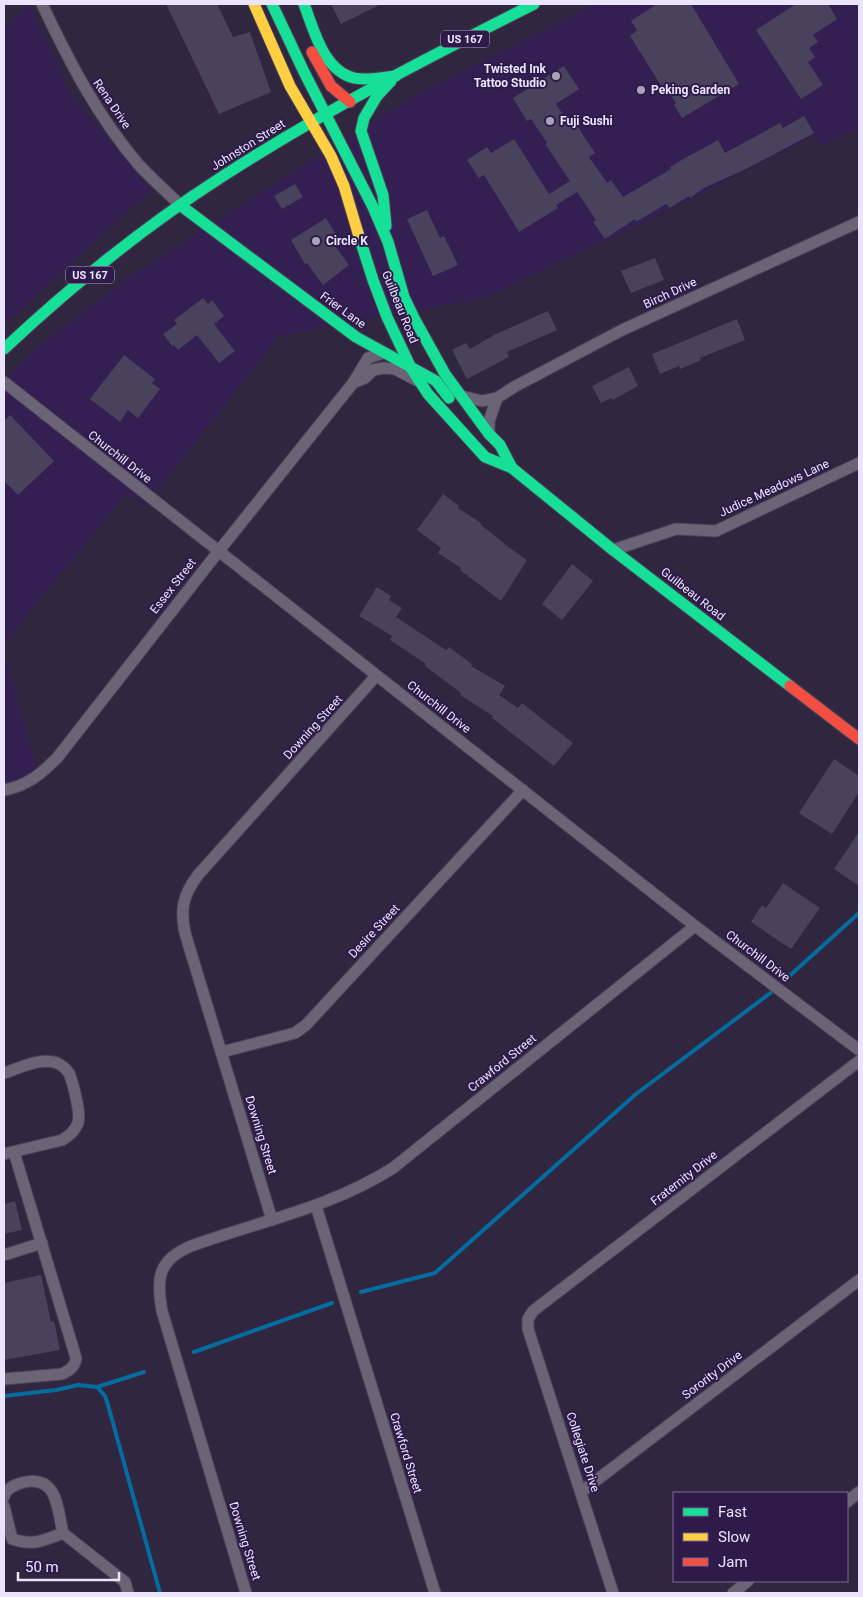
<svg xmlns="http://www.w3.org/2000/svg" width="863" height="1597" font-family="Roboto,sans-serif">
  <rect width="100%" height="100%" fill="#302640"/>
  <g fill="#331f52">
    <polygon points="30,4 70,94 151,190 4,325 4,28"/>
    <polygon points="594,4 859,4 859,128 822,145 813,136 638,225 486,297 279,336 145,506 127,493 4,643 4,381 37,347 126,280 242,204 412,97"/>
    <polygon points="4,655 37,770 20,780 4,783"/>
  </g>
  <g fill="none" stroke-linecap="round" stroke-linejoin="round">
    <g stroke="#056c9f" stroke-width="4">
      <polyline points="786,979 859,913"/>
      <polyline points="361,1292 435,1273 636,1094 773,991"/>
      <polyline points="194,1352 332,1303"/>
      <polyline points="97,1387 105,1396 108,1405 160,1593"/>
      <polyline points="4,1396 56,1390 78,1385 97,1387 144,1372"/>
    </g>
  </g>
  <g fill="#48425c">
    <polygon points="166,4 217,4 233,37 250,32 271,92 219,114"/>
    <polygon points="331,4 381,4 341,24"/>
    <polygon points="657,4 691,4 739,84 682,118 674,105 676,103 665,85 662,87 630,36 637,30 631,21"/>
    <polygon points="796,4 828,4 837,19 813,35 818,42 809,48 815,57 808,62 823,85 801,99 756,30"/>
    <polygon points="564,66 579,89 556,104 569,124 574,121 595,153 589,157 607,183 611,180 623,197 671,169 670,167 685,158 718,140 725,153 780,123 783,128 804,116 814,133 750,167 704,188 690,198 689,196 670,208 666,204 636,222 635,219 605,239 593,222 596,220 577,192 556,205 558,208 519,232 484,175 479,178 467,160 487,147 491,153 514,139 549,194 570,181 545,144 547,143 531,119 527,121 513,98"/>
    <polygon points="295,184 303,197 282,209 274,196"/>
    <polygon points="427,210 440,238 444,236 458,265 433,276 407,219"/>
    <polygon points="326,218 341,242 335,246 349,265 323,285 307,263 305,264 291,240"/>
    <polygon points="655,258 664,280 631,293 621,271"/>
    <polygon points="203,298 208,304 212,300 224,316 214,324 235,351 219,363 197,335 178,350 174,345 172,346 163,334 177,324 174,320"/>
    <polygon points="548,311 557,330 507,352 509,357 467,379 452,350 466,343 470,349 494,335"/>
    <polygon points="737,319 745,340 700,358 701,360 680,369 679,366 660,374 652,354"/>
    <polygon points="124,355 155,379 152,383 160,389 138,418 128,410 120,422 90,399"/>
    <polygon points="629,367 638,386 613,400 611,398 601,403 592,386"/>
    <polygon points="10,415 54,461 18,495 4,481 4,421"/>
    <polygon points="443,494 459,506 458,508 481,523 480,524 504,543 504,544 527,560 501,601 460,570 461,568 438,553 441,548 417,530"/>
    <polygon points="572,564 593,581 562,620 542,604"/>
    <polygon points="377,587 391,596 389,600 402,608 396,617 446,650 449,647 472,664 471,666 505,686 499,695 518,708 522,703 573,743 554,766 492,718 493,716 460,695 461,693 425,666 426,664 390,640 392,636 359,616"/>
    <polygon points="834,759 859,776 859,792 832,834 799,813"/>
    <polygon points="859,832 859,886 834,869"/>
    <polygon points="783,883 820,908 791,949 751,922 762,905 766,908"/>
    <polygon points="15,1201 22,1230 4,1234 4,1204"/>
    <polygon points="41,1275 51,1322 54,1321 60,1350 4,1360 4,1283"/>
  </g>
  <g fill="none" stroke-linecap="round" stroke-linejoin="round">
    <g stroke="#4b4257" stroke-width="13">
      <g id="street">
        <path d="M42,4C69,61 97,116 139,165C152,179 167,192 180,205"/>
        <polyline points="4,382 695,926 859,1050"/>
        <polyline points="353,383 365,378 373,370 384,368 395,369 418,381"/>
        <polyline points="461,396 482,401 497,398 514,387 622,330 859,222"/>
        <polyline points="489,434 489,421 497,398"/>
        <polyline points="613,550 676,529 716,531 859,463"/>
        <path d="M4,790C27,786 41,774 57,758L218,552L353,383L368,358L383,353"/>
        <polyline points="222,1052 295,1033 306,1025 523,790"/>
        <path d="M4,1073C20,1068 40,1057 57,1063C62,1065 66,1069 69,1073C73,1083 81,1113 78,1123C75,1131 69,1136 62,1140L4,1154"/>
        <polyline points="316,1206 435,1593"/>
        <path d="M272,1220L185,933C180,909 183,895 198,875L376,676"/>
        <polyline points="4,1255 42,1243"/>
        <path d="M4,1379L62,1374C70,1370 75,1367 76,1358L14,1152"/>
        <polyline points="581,1492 859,1280"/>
        <path d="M4,1497C6,1489 12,1486 21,1483C58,1473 57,1508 63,1533L125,1582L128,1593"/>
        <polyline points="847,1502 859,1492"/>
        <path d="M4,1506L12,1539C33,1546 42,1541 63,1533"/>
        <path d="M246,1593L162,1311C156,1278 158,1260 191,1246C260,1221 330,1208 393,1168L695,926"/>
        <polyline points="613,1593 528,1329 528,1319 533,1311 859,1061"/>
        <polyline points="733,1593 748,1581"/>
      </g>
    </g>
    <g stroke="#4b4257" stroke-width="13">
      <g id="fast">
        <polyline points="272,4 304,72 373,207 388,242 404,297 415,320 445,374 489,434 500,445 512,468"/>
        <path d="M304,4C314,30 323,70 354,78C367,81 383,77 396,76"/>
        <polyline points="180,205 356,337 436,381 449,398"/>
        <polyline points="386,226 383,195 361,131 364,118 377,96 391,81"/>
        <polyline points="358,233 373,280 387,317 411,368 428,394 485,457 512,468 613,550 790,686"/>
        <path d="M4,349C70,287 144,227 220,178C320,113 427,58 534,4"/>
      </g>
    </g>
    <g stroke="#4b4257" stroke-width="13">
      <polyline id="slow" points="254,4 290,86 331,156 344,186 358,233"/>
    </g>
    <g stroke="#4b4257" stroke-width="13">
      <g id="jam">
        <polyline points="312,52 331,86 350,102"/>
        <polyline points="790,686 859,739"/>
      </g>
    </g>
    <use href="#street" stroke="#6b6477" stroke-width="11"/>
    <use href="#fast" stroke="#16e098" stroke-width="11"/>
    <use href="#slow" stroke="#ffcf43" stroke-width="11"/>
    <use href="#jam" stroke="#f24e42" stroke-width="11"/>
  </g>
  <g fill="#aaa2bb" stroke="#2e1b4a" stroke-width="2">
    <circle cx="556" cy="76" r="5"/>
    <circle cx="641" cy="90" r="5"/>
    <circle cx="550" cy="121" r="5"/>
    <circle cx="316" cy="241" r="5"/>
  </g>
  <g text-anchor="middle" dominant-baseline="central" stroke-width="4" stroke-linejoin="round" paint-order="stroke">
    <g fill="#2e1b4a" stroke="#b2a8c7" stroke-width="1">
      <rect x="441" y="30.5" width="48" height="17" rx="4"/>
      <rect x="66" y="266.5" width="48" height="17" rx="4"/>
    </g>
    <g font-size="11" font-weight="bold" fill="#ebe4fd">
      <text x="465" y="39">US 167</text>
      <text x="90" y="275">US 167</text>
    </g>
    <g font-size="12" font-weight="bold" fill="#ebe4fd" stroke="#2e1b4a" text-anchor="start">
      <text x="546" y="69" text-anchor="end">Twisted Ink<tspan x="546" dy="14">Tattoo Studio</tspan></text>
      <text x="651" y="90">Peking Garden</text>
      <text x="560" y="121">Fuji Sushi</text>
      <text x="326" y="241">Circle K</text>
    </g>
    <g font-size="12" fill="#ebe4fd" stroke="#2e1b4a">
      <text transform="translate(112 104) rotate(56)">Rena Drive</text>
      <text transform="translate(248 145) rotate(-32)">Johnston Street</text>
      <text transform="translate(670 293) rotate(-25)">Birch Drive</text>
      <text transform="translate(400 307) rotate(68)">Guilbeau Road</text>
      <text transform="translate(343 310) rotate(36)">Frier Lane</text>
      <text transform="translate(120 457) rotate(38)">Churchill Drive</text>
      <text transform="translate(774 488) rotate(-25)">Judice Meadows Lane</text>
      <text transform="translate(173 586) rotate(-52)">Essex Street</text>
      <text transform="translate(693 594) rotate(38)">Guilbeau Road</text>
      <text transform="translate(439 707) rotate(38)">Churchill Drive</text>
      <text transform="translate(313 727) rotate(-48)">Downing Street</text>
      <text transform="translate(374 931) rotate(-47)">Desire Street</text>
      <text transform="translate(758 956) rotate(37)">Churchill Drive</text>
      <text transform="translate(502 1063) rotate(-39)">Crawford Street</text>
      <text transform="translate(261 1135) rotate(73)">Downing Street</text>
      <text transform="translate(684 1178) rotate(-38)">Fraternity Drive</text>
      <text transform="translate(712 1375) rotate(-37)">Sorority Drive</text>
      <text transform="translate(583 1452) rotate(72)">Collegiate Drive</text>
      <text transform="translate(406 1453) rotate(73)">Crawford Street</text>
      <text transform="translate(245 1541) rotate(73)">Downing Street</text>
    </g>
  </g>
  <rect width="863" height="1597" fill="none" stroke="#ebe4fd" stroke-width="10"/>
  <rect x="673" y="1492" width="175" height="90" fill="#2e1b4a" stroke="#7a6b92"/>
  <rect x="683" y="1508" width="25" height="8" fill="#16e098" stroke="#7a6b92"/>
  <text x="718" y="1517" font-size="15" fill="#ebe4fd">Fast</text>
  <rect x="683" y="1533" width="25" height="8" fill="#ffcf43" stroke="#7a6b92"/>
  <text x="718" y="1542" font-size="15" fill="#ebe4fd">Slow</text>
  <rect x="683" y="1558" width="25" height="8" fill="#f24e42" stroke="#7a6b92"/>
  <text x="718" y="1567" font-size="15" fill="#ebe4fd">Jam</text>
  <path d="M18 1572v8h101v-8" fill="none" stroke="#ebe4fd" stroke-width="2.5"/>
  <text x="25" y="1572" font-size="15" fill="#ebe4fd" stroke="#2e1b4a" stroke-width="4" paint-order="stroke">50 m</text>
</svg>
